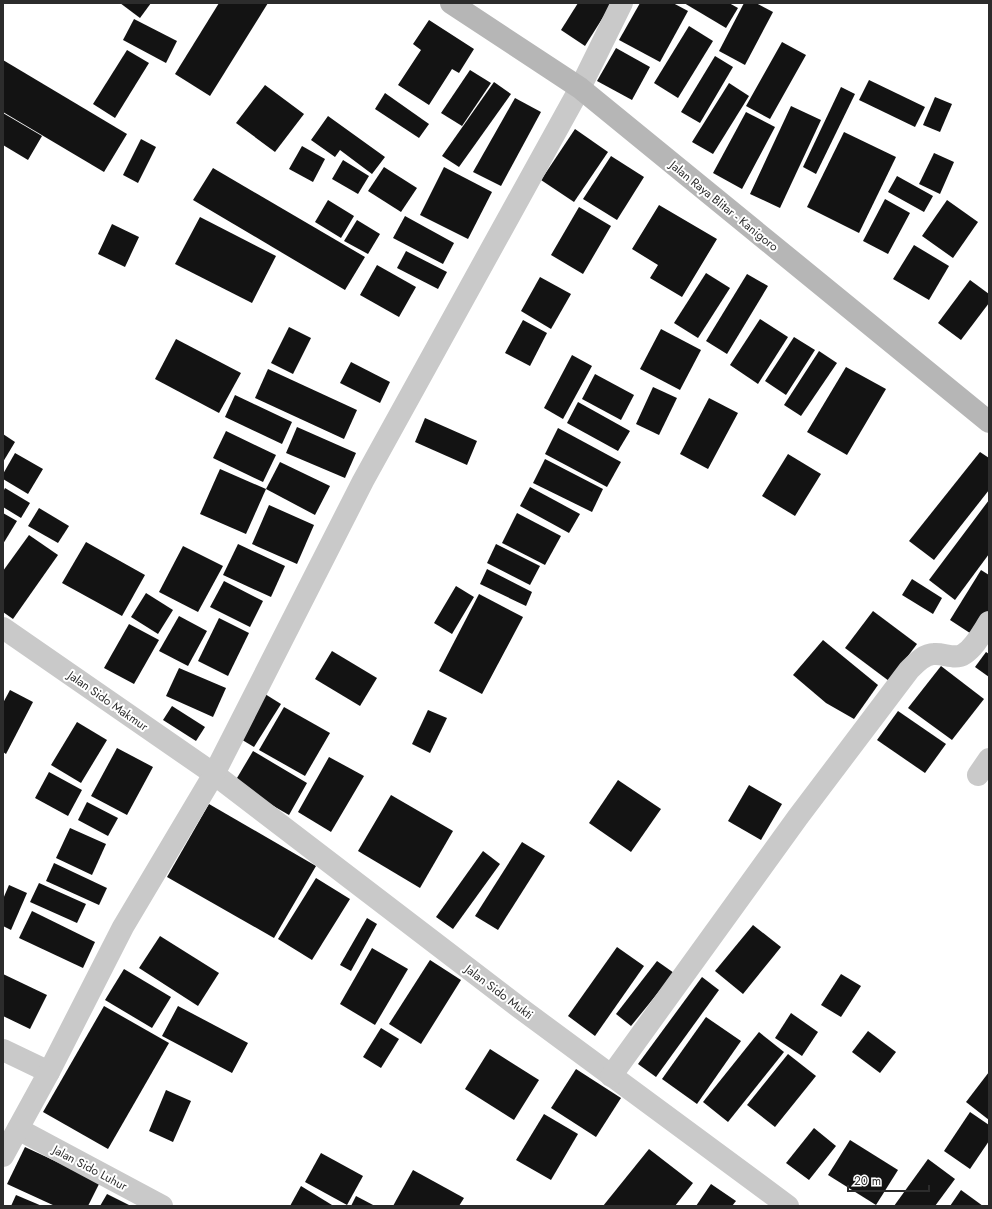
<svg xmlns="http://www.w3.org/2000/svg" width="992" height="1209" font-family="Jost,sans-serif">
  <rect width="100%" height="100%" fill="#fff"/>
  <g fill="#131313">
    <polygon points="120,3 151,3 140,18"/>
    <polygon points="219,3 268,3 210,96 175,74"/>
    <polygon points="578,3 612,3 585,46 561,30"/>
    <polygon points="640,3 673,3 688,11 660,62 619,40"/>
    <polygon points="684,3 729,3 738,8 726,28"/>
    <polygon points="744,3 756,3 773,12 745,65 719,51"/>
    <polygon points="134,19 177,41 166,63 123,40"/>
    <polygon points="429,20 474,49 459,73 452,69 429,105 398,85 421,50 413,44"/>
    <polygon points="689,26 713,41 678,98 654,83"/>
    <polygon points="782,42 806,55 770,119 746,106"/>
    <polygon points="616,48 650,67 632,100 597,81"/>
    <polygon points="127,50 149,63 115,118 93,104"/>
    <polygon points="715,56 733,67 700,123 681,112"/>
    <polygon points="3,60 127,134 104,172 3,112"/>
    <polygon points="470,70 491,83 462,126 441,113"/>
    <polygon points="869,80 925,107 915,127 859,100"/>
    <polygon points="494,82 511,94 459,167 442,156"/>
    <polygon points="729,83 749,96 713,154 692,142"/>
    <polygon points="265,85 304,114 275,152 236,123"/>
    <polygon points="841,87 855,94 816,174 803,167"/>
    <polygon points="385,93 429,124 419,138 375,109"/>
    <polygon points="935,97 952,104 940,132 923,125"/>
    <polygon points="515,98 541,112 501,186 473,172"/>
    <polygon points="791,106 821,120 780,208 750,194"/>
    <polygon points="746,112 775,127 742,189 713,173"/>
    <polygon points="3,113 42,136 28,160 3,145"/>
    <polygon points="328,116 385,157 372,174 340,150 335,157 311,140"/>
    <polygon points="575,129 608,152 574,202 541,180"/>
    <polygon points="844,132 896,157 859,233 807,207"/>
    <polygon points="141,139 156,147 138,183 123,175"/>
    <polygon points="302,146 325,159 313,182 289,169"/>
    <polygon points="934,153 954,162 940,194 919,184"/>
    <polygon points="611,156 644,177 617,220 583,199"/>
    <polygon points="343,160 369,176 358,194 332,179"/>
    <polygon points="384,167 417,188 401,212 368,191"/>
    <polygon points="444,167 492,192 468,239 420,215"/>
    <polygon points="213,168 365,257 345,290 193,200"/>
    <polygon points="897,176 933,196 924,212 888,192"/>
    <polygon points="885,199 910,213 888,254 863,241"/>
    <polygon points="328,200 354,216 341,238 315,222"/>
    <polygon points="947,200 978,222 953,258 922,236"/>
    <polygon points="659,205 717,239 682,297 650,278 658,265 632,249"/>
    <polygon points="579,207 611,226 583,274 551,255"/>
    <polygon points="405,216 454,243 443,264 393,238"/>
    <polygon points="200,217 276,256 252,303 175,264"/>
    <polygon points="357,220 380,234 368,254 344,241"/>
    <polygon points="112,224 139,237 125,267 98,254"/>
    <polygon points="914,245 949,266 929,300 893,279"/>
    <polygon points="406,251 447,272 438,289 397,268"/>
    <polygon points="377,265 416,287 399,317 360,295"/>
    <polygon points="706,273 730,288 698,338 674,323"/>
    <polygon points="747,274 768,286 727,354 706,341"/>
    <polygon points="540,277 571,294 551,329 521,311"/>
    <polygon points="970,280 989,294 989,303 961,340 938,323"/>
    <polygon points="760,319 788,337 758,384 730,365"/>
    <polygon points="523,320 547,333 530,366 505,353"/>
    <polygon points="289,327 311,338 293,374 271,363"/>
    <polygon points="661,329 701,350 680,390 640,369"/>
    <polygon points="794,337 815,350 786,395 765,381"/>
    <polygon points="176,339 241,373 219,413 155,379"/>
    <polygon points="819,351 837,363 801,416 784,405"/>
    <polygon points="572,355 592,366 563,419 544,408"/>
    <polygon points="351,362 390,382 380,403 340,383"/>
    <polygon points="846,367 886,389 847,455 807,432"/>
    <polygon points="268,369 357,410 344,439 255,398"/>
    <polygon points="595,374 634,395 621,420 582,399"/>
    <polygon points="653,387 677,398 659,435 636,424"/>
    <polygon points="235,395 292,422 282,444 225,417"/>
    <polygon points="709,398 738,413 708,469 680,454"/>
    <polygon points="578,402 630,431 618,451 567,423"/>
    <polygon points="425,418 477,441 467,465 415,442"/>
    <polygon points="297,427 356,453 345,478 286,453"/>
    <polygon points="558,428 621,462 607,487 545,454"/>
    <polygon points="226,431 276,455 263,482 213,458"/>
    <polygon points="3,434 15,442 3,462"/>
    <polygon points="980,452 989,458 989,490 934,560 909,541"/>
    <polygon points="15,453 43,469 28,494 3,479 3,474"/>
    <polygon points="788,454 821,474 795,516 762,496"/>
    <polygon points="545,459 603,489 592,512 533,483"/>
    <polygon points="280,462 330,486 315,515 266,489"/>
    <polygon points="220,469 266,489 246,534 200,514"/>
    <polygon points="530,487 580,514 569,533 520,506"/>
    <polygon points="5,488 30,503 21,518 3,507 3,492"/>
    <polygon points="989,500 989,554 955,600 929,580"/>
    <polygon points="269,505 314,525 297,564 252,544"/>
    <polygon points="39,508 69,526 58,543 28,526"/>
    <polygon points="3,513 17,521 3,544"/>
    <polygon points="517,513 561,536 545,565 502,543"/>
    <polygon points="29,535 58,555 13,619 3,612 3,571"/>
    <polygon points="86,542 145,575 122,616 62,583"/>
    <polygon points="238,544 285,566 271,597 223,575"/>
    <polygon points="496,544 540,566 530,585 487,563"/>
    <polygon points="183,546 223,566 198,612 159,592"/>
    <polygon points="487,569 532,592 526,606 480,584"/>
    <polygon points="981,570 989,575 989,611 973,635 950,620"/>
    <polygon points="912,579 942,598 933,614 902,595"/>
    <polygon points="224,581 263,601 250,627 210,607"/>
    <polygon points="456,586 474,597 452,634 434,623"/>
    <polygon points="146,593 173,610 158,634 131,617"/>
    <polygon points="479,594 523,617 482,694 439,671"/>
    <polygon points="873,611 917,644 889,681 845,648"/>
    <polygon points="179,616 207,631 188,666 159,651"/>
    <polygon points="219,618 249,633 228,676 198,661"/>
    <polygon points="129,624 159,640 134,684 104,668"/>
    <polygon points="823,640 878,685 854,719 826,703 793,675"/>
    <polygon points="332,651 377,678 360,706 315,679"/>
    <polygon points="986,652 989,654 989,677 975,667"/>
    <polygon points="941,666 984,699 952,740 908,708"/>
    <polygon points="179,668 226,688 213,717 166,696"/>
    <polygon points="10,690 33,702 6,754 3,752 3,703"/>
    <polygon points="265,694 281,704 254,747 239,738"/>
    <polygon points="172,706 205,727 196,741 163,720"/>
    <polygon points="284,707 330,733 305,776 259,750"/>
    <polygon points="428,710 447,718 430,753 412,744"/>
    <polygon points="898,711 946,744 925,773 877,740"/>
    <polygon points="77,722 107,740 81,783 51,765"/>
    <polygon points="117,748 153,767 127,815 91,796"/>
    <polygon points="253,751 307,783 289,815 234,783"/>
    <polygon points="329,757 364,776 331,832 298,812"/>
    <polygon points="49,772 82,790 68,816 35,798"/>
    <polygon points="618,780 661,809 631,852 589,823"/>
    <polygon points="749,785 782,804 761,840 728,821"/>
    <polygon points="391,795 453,831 420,888 358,851"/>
    <polygon points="87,802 118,818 108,836 78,820"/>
    <polygon points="209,804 316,866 274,938 167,877"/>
    <polygon points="70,828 106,844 92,875 56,858"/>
    <polygon points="522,842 545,856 498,930 475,916"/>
    <polygon points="483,851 500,864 453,929 436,917"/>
    <polygon points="54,863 107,888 99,905 46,881"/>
    <polygon points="316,878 350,899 312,960 278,939"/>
    <polygon points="39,883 86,904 77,923 30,902"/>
    <polygon points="9,885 27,893 11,930 3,926 3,899"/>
    <polygon points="32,911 95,942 83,968 19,938"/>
    <polygon points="367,918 377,924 351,971 340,965"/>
    <polygon points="753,925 781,947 743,994 715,971"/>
    <polygon points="160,936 219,973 198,1006 139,968"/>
    <polygon points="617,947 644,966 595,1036 568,1016"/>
    <polygon points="372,948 408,969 375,1025 340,1004"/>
    <polygon points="430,960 461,980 421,1044 389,1024"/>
    <polygon points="657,961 674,973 631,1026 616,1014"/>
    <polygon points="124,969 171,997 152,1028 105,1000"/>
    <polygon points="3,974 47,995 30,1029 3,1016"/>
    <polygon points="841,974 861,986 841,1017 821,1005"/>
    <polygon points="702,977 719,990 656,1077 638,1064"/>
    <polygon points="104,1006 169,1043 108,1149 43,1112"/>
    <polygon points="178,1006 248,1043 232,1073 162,1036"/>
    <polygon points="791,1013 818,1032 802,1056 775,1038"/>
    <polygon points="706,1017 741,1041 697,1104 662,1079"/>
    <polygon points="381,1028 399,1039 381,1068 363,1057"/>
    <polygon points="868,1031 896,1052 880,1073 852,1052"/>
    <polygon points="759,1032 784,1052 728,1122 703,1102"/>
    <polygon points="490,1049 539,1080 514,1120 465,1089"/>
    <polygon points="788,1054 816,1076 775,1127 747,1105"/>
    <polygon points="576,1069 621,1098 596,1137 551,1108"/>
    <polygon points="989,1072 989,1120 966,1102"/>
    <polygon points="166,1090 191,1101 173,1142 149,1131"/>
    <polygon points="970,1112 989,1125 989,1141 970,1169 944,1151"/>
    <polygon points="544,1114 578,1134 551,1180 516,1160"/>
    <polygon points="814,1128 836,1146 809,1180 786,1163"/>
    <polygon points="850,1140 898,1170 876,1205 828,1175"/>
    <polygon points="25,1147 100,1182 88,1206 55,1206 7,1184"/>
    <polygon points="649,1149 693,1183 675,1206 603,1206"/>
    <polygon points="321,1153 363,1176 347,1205 305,1182"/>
    <polygon points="928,1159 955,1179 935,1206 894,1206"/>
    <polygon points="413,1170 464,1198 459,1206 393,1206"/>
    <polygon points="711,1184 736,1201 732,1206 696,1206"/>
    <polygon points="301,1186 332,1205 332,1206 290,1206"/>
    <polygon points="961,1190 983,1206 950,1206"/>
    <polygon points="107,1194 131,1206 100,1206"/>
    <polygon points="16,1195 42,1206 11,1206"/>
    <polygon points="356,1196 375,1206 351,1206"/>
  </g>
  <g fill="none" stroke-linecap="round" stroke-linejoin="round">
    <g stroke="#c9c9c9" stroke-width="22">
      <polyline points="3,628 214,774 520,1008 788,1206"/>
      <polyline points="978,775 989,759"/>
      <polyline points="3,1050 49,1072"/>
      <path d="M611,1076L798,817L909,670C916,663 924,654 934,654C944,653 955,660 964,654C975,647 982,633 989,622"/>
      <polyline points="18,1129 162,1206"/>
      <polyline points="3,1156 49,1072 123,927 214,774 363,481 580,88 622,3"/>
    </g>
    <polyline stroke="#b6b6b6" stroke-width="22" points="451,3 580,88 989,422"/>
  </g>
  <g text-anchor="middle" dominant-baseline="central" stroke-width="4" stroke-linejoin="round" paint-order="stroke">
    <g font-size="12" fill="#2c2c2c" stroke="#fff">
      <text transform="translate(724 206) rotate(39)">Jalan Raya Blitar - Kanigoro</text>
      <text transform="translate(108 701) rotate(35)">Jalan Sido Makmur</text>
      <text transform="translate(499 992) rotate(37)">Jalan Sido Mukti</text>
      <text transform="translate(90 1168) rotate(28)">Jalan Sido Luhur</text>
    </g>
  </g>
  <rect width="992" height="1209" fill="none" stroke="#2c2c2c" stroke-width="8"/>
  <path d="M848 1185v6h81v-6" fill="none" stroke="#2c2c2c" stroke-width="2"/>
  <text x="854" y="1185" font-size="12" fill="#2c2c2c" stroke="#ffffff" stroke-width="3" paint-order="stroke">20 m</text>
</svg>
